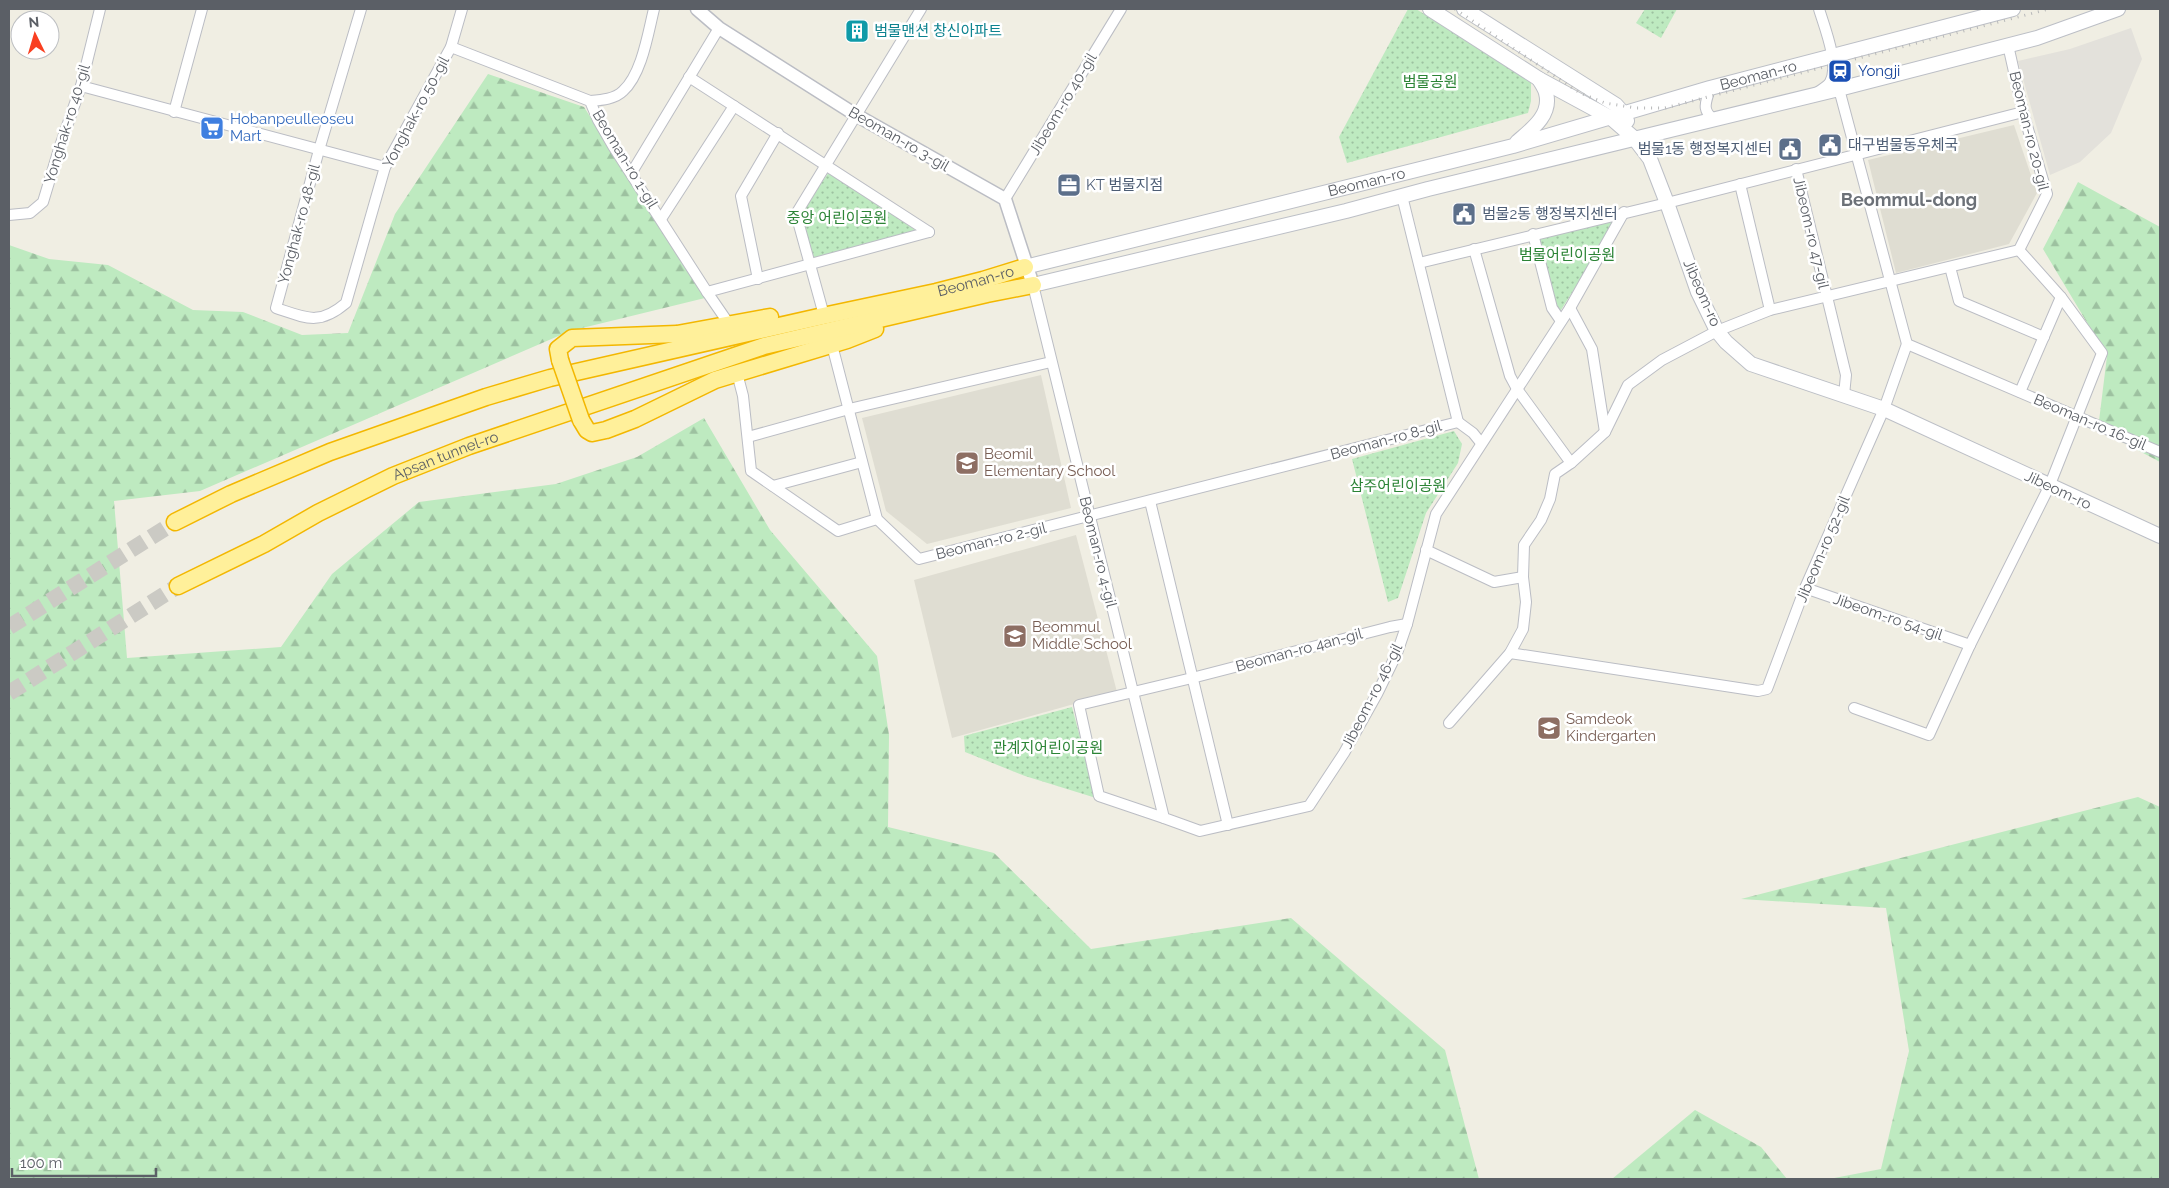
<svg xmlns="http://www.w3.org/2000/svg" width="2169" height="1188" font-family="Raleway,'Noto Sans KR',sans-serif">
  <defs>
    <pattern id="forest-firs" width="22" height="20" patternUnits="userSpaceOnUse" patternTransform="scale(1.25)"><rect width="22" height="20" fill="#beeac0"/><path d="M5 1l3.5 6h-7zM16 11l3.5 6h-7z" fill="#9dc1a0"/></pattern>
    <pattern id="park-dots" width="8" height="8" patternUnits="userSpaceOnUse" patternTransform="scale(1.25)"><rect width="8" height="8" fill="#beeac0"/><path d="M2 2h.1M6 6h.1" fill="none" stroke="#9dc1a0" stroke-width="1.8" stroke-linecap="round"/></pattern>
  </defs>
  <rect width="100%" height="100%" fill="#f0eee3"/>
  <polygon fill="#e3e1db" points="2131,28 2142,59 2111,133 2080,162 2050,175 2018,61 2070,49"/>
  <g fill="#dfddd2">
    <polygon points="2014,125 2037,193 2009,244 1896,273 1868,160"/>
    <polygon points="1041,375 1071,508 927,544 886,511 862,418"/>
    <polygon points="1076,535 1117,692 952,738 914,580"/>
  </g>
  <g fill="url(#forest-firs)">
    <polygon points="488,74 584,107 705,298 570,331 200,491 114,501 127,658 281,647 332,574 419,502 556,484 637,457 704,418 770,530 877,656 889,735 888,827 994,853 1091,949 1291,918 1445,1050 1479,1179 9,1179 9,245 49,259 108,265 193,310 243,312 302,335 348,333 395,214"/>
    <polygon points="2078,182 2160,227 2160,462 2098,429 2107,356 2043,249"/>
    <polygon points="2138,797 2160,807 2160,1179 1829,1179 1881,1169 1909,1051 1886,908 1741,899"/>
    <polygon points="1695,1110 1761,1147 1787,1179 1612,1179"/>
  </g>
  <g fill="url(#park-dots)">
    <polygon points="1408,9 1416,9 1531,81 1531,101 1528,113 1347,163 1339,137"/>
    <polygon points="1645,9 1677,9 1661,38 1636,23"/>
    <polygon points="829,172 914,229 914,232 814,260 811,257 800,214"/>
    <polygon points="1620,216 1561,310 1555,309 1536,237"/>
    <polygon points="1454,431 1462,444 1458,463 1426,513 1398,598 1388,602 1352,459"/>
    <polygon points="1072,707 1096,798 1025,776 965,752 964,736"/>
  </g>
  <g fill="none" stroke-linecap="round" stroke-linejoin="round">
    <g stroke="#cbcac4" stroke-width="16" stroke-dasharray="16 8" stroke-linecap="butt">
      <polyline points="9,627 175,522"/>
      <polyline points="9,693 178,586"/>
    </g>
    <g stroke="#bbbdc4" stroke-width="12">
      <g id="minor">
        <path d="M361,9L319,150L276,308C306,318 319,326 346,303L385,167L451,47L462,9"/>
        <polyline points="2008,45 2023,112 2047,194 2019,250"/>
        <polyline points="451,47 590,101 598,120 613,146 707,292"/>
        <polyline points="689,77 929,232"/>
        <polyline points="81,86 385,167"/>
        <path d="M1710,88C1706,103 1701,109 1714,120"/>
        <polyline points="1839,89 1907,344 2160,452"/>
        <path d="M1818,92C1822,89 1828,86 1830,82C1840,65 1824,26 1819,9"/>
        <path d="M590,101C602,100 615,99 623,91C642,74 648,33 654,9"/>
        <polyline points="174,112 202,9"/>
        <polyline points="1796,169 1846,375 1844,395"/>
        <polyline points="632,172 719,28"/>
        <polyline points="1740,184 1770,310"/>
        <polyline points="1402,196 1458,422"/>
        <polyline points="1005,199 1121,9"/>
        <polyline points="9,215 30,213 43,202 59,149 81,86 100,9"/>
        <polyline points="661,219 734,106"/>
        <polyline points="1533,234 1552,308 1561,321"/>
        <polyline points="1474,249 1510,376 1517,389 1571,463"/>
        <polyline points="1419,263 1667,203 2023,112"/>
        <polyline points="1950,267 1959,301 2044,337"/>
        <polyline points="758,279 741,196 778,133"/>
        <polyline points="1033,285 1164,818 1200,831 1309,806 1344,753 1377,694 1397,653 1407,624 1436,514 1570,308 1624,212"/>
        <polyline points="822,308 796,214 921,9"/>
        <polyline points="1570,308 1592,349 1605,432"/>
        <polyline points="729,324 707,292 929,232"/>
        <polyline points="832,345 877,519 919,559 1458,422"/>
        <polyline points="737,373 743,396 751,471 838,531 877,519"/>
        <polyline points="2020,392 2061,297"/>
        <polyline points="1458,422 1473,433 1481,443"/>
        <polyline points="748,437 849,409 1051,362"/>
        <polyline points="773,486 862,462"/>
        <polyline points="1150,501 1228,825"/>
        <polyline points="1426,550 1494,582 1523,577"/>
        <polyline points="1805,588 1970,645"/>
        <polyline points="1510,653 1758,691 1767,689 1805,588 1884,409 1907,344"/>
        <polyline points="1854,708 1929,735 1970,645 2049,487 2102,353 2061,297 2019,250"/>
        <polyline points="1449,723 1510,653 1523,629 1526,602 1523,577 1524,545 1541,520 1550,499 1555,474 1571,463 1605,432 1628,385 1662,360 1717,331 1770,310 2019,250"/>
        <polyline points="1164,818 1099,796 1079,705 1192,678 1390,627 1407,624"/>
      </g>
    </g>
    <g stroke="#bbbdc4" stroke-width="15">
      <polyline id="tertiary" points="697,9 719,28 856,115 1005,199 1033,285"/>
    </g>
    <g stroke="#bcbfc6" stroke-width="16">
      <g id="secondary">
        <polyline points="1430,9 1539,79 1611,118 1634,138 1650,159 1667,203 1698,292 1717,331 1726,342 1751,364 1884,409 2160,536"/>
        <polyline points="1464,9 1616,105 1624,114 1627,121"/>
        <path d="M1517,142C1531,130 1552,115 1546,93C1545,88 1541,83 1539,79"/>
        <path id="s1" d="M1025,267L1513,146L1710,88L2013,9"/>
        <polyline points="1033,285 1346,211 1428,189 1839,89 2037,38 2118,9"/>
      </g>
    </g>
    <g stroke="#f3b700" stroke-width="19">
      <g id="trunk">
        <polyline points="560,360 558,349 572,338 677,334 770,317"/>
        <polyline points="581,420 587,430 592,433 606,430 635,419 715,380 847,340 875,329"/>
        <path id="s2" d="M175,522L231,494L330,452L486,397L550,378L823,316L936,292L983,280L1025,267"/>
        <path id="s3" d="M178,586L264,544L318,513L393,476L469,446L764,346L987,294L1033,285"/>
      </g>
    </g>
    <use href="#minor" stroke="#fff" stroke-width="10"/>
    <use href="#tertiary" stroke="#fff" stroke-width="12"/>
    <use href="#secondary" stroke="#fff" stroke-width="14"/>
    <use href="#trunk" stroke="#fff09a" stroke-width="16"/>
    <polyline stroke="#b7b8b9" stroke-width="3" stroke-dasharray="1 6" stroke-linecap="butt" points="1455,9 1580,93 1605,103 1636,108 1665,108 2049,9"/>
    <g stroke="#f3b700" stroke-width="19" stroke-linecap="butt">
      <polyline id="trunk-bridge" points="560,360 581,420"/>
    </g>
    <use href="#trunk-bridge" stroke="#fff09a" stroke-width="16"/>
  </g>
  <defs>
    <g id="building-square" transform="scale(1.25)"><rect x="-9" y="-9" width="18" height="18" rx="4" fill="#0f9aa8" stroke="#fff"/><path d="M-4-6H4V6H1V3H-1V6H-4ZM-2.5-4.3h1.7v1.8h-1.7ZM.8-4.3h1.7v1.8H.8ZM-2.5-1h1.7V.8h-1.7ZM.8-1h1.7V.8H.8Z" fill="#fff"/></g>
    <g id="station-square" transform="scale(1.25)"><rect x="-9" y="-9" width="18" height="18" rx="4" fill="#1a4fb4" stroke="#fff"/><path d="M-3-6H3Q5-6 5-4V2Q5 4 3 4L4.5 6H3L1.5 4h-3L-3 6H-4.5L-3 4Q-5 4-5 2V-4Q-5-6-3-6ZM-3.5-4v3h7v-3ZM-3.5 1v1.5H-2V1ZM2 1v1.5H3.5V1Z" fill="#fff"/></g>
    <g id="supermarket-square" transform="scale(1.25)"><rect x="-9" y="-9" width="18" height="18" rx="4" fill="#3f7fe0" stroke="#fff"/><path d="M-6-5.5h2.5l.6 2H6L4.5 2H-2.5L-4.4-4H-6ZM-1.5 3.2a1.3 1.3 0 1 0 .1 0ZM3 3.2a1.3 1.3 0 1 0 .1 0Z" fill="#fff"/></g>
    <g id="civic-square" transform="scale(1.25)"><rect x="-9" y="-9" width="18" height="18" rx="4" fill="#5c6f8a" stroke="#fff"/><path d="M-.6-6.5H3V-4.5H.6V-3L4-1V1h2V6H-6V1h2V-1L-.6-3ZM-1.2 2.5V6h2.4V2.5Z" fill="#fff"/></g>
    <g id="office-square" transform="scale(1.25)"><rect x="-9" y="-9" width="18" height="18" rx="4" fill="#5c6f8a" stroke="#fff"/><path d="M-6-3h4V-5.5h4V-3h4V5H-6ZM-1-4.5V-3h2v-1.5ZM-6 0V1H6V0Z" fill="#fff"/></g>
    <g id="school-square" transform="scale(1.25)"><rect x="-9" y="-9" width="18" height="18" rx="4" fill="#8d6e63" stroke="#fff"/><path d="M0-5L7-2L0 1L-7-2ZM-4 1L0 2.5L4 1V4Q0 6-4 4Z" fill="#fff"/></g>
  </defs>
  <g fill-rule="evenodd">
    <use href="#building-square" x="857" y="31"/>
    <use href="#station-square" x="1840" y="71"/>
    <use href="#supermarket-square" x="212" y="128"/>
    <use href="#civic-square" x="1830" y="145"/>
    <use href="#civic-square" x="1790" y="149"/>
    <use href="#office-square" x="1069" y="185"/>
    <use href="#civic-square" x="1464" y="214"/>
    <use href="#school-square" x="967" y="463"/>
    <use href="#school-square" x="1015" y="636"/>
    <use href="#school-square" x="1549" y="728"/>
  </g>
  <g text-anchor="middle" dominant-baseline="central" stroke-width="5" stroke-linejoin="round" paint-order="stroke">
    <g font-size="15" fill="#0d838f" stroke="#fff" text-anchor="start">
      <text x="874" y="31">범물맨션 창신아파트</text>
    </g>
    <g font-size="15" fill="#164399" stroke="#fff" text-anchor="start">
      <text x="1858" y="71">Yongji</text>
    </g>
    <g font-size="15" fill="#5b5f66" stroke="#fff">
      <text stroke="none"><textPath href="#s1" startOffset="758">Beoman-ro</textPath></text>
      <text transform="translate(1063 104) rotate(-59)">Jibeom-ro 40-gil</text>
      <text transform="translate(416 112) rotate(-62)">Yonghak-ro 50-gil</text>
      <text transform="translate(67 124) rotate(-73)">Yonghak-ro 40-gil</text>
      <text transform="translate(2029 131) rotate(76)">Beoman-ro 20-gil</text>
      <text transform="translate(899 139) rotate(30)">Beoman-ro 3-gil</text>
      <text transform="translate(625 159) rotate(59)">Beoman-ro 1-gil</text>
      <text stroke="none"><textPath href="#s1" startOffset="352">Beoman-ro</textPath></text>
      <text transform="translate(299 224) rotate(-75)">Yonghak-ro 48-gil</text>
      <text transform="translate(1811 233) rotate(77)">Jibeom-ro 47-gil</text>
      <text stroke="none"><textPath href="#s2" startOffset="839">Beoman-ro</textPath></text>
      <text transform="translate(1702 293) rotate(66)">Jibeom-ro</text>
      <text transform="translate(2090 422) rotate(23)">Beoman-ro 16-gil</text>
      <text transform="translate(1386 440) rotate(-15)">Beoman-ro 8-gil</text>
      <text stroke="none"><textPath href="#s3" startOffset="298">Apsan tunnel-ro</textPath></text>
      <text transform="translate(2058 490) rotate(25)">Jibeom-ro</text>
      <text transform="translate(991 541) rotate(-14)">Beoman-ro 2-gil</text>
      <text transform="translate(1823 549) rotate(-67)">Jibeom-ro 52-gil</text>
      <text transform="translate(1098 552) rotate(76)">Beoman-ro 4-gil</text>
      <text transform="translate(1888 617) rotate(19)">Jibeom-ro 54-gil</text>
      <text transform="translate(1299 650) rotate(-15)">Beoman-ro 4an-gil</text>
      <text transform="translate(1372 696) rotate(-63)">Jibeom-ro 46-gil</text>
    </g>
    <g font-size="15" fill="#2c8436" stroke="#fff">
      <text x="1430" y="82">범물공원</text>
      <text x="837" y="218">중앙 어린이공원</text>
      <text x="1567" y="255">범물어린이공원</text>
      <text x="1398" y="486">삼주어린이공원</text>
      <text x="1048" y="748">관계지어린이공원</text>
    </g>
    <g font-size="15" fill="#366cbe" stroke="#fff" text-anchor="start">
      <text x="230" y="119">Hobanpeulleoseu<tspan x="230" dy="17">Mart</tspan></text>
    </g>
    <g font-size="15" fill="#4e5e75" stroke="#fff" text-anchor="start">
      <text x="1848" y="145">대구범물동우체국</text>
      <text x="1772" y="149" text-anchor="end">범물1동 행정복지센터</text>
      <text x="1086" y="185">KT 범물지점</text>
      <text x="1482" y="214">범물2동 행정복지센터</text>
    </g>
    <g font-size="15" fill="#785e54" stroke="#fff" text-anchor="start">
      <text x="984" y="454">Beomil<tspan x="984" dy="17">Elementary School</tspan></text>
      <text x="1032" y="627">Beommul<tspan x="1032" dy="17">Middle School</tspan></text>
      <text x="1566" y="719">Samdeok<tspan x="1566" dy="17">Kindergarten</tspan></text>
    </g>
    <g font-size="18" font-weight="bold" fill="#6c7178" stroke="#fff">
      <text x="1909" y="199">Beommul-dong</text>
    </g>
  </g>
  <rect width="2169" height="1188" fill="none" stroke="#5b5f66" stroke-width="20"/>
  <g transform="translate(35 35) rotate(355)"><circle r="24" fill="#ffffff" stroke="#bdbfc2"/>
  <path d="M0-4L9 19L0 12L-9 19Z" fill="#f93f20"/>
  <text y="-8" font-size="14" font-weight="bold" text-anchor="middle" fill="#5b5f66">N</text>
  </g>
  <path d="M12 1168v8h144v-8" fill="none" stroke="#5b5f66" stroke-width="2.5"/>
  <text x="20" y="1168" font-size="15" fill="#5b5f66" stroke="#ffffff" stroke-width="4" paint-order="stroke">100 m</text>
</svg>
